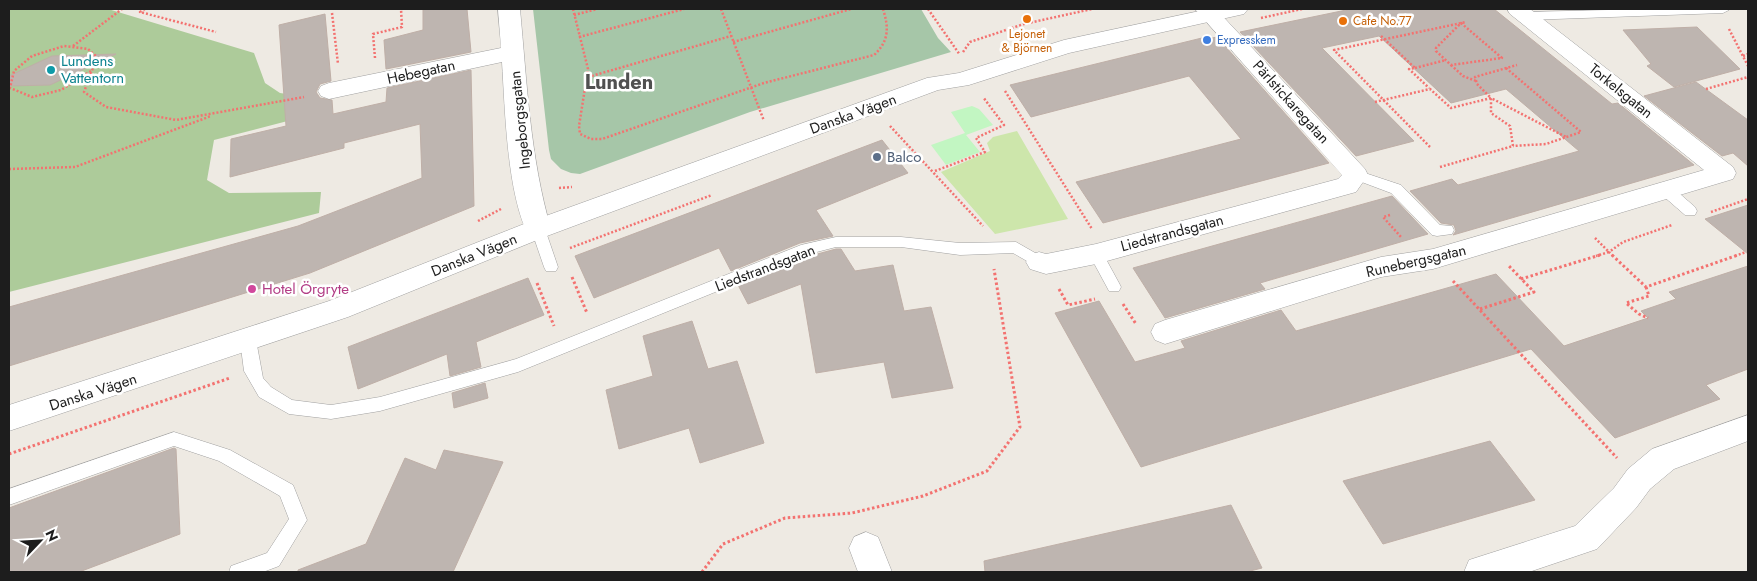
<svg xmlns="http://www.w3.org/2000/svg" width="1757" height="581" font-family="Jost,sans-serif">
  <rect width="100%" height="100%" fill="#eeeae3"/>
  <polygon fill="#cde6ab" points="1017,131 1068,219 995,234 941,172 990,151 987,143 993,137"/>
  <polygon fill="#adcb9a" points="9,9 108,9 254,53 265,83 280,93 327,100 326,111 214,140 207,180 229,193 321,192 319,213 9,292"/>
  <polygon fill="#a6c6a8" points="533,9 921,9 938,38 951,52 750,112 580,174 571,173 561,169 551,159 549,150"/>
  <polygon fill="#c2f6c2" points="972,106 979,109 993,125 966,135 980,152 946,165 931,145 965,133 951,112"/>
  <g fill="#beb5b0" stroke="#bfafa7">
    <polygon points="423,9 467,9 471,52 386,69 384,40 423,30"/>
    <polygon points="1351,9 1494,9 1612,104 1618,103 1694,165 1453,235 1456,231 1454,225 1441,223 1410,191 1452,179 1458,185 1579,151 1506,89 1451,103 1379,36 1322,48 1414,141 1356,156 1240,32"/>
    <polygon points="325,14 331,81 320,84 316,92 320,98 332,100 333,114 386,102 387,88 471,70 474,206 310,273 9,366 9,307 298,226 422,178 420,124 344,143 344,148 230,177 231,139 286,126 279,25"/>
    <polygon points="1697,27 1740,69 1674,87 1647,66 1651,64 1623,30"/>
    <polygon points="1210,36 1212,38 1217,37 1329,163 1103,223 1076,182 1241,139 1189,76 1031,117 1010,85"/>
    <polygon points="116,54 50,85 9,86 9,76 52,56"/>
    <polygon points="1696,82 1748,120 1748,166 1733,153 1722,156 1644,96"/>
    <polygon points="882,140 908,173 816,210 833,236 800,243 731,271 719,248 594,298 575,256"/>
    <polygon points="1392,196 1428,234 1260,283 1265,289 1165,318 1133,268"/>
    <polygon points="1748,205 1748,254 1705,219"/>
    <polygon points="836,249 841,249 855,271 893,265 904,311 931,307 953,388 892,398 884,362 816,373 801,284 748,304 738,285 810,256"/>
    <polygon points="1748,266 1748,369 1706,385 1720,399 1615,438 1531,349 1141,467 1055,313 1099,301 1135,362 1185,348 1181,341 1281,310 1296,331 1496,274 1564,346 1648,318 1641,311 1676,299 1669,292"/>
    <polygon points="528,278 544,315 476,342 481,367 450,376 447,354 358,389 348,347"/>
    <polygon points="692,321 708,369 737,361 764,443 700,463 689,428 619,449 606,390 653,376 643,336"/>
    <polygon points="485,383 488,398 454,408 452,393"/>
    <polygon points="1490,441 1535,500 1383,544 1343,481"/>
    <polygon points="174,448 176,449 180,534 79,572 9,572 9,508"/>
    <polygon points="444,450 503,462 453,572 298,572 298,570 366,544 405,458 436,470"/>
    <polygon points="1231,505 1262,568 1246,572 985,572 984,561"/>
  </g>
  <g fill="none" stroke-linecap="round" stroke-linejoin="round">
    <g stroke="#a1a1a1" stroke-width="1">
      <g id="service">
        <polygon points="1649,9 1729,10 1723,13 1527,20 1521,16 1527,12"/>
        <polygon points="1356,170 1401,185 1440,225 1452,226 1454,230 1452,234 1437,236 1432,235 1391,193 1351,178 1349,175 1351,172"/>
        <polygon points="1667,186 1672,187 1695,207 1697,211 1695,215 1685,215 1662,195 1660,191 1662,187"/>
        <polygon points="538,224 543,225 545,229 558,267 556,271 546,271 544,267 531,229 533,225"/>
        <polygon points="836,237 901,237 960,243 1016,242 1044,258 1046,262 1044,266 1039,268 1013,253 960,255 901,247 836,247 809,254 518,372 380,411 331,419 289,414 259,397 244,371 240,340 242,335 248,334 254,335 256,340 263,378 271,387 292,400 331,405 380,397 516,359 801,245"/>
        <polygon points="1096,248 1101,250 1119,283 1121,287 1119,291 1109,291 1089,254 1091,250"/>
        <polygon points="174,432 230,450 293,485 307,520 279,566 263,572 229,572 231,566 267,553 289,519 280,496 219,461 174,446 9,505 9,489"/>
      </g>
    </g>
    <g stroke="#a1a1a1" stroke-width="1">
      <g id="minor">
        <path d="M498,9H520C527,83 530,157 551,229L547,236L538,239L529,236C507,196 505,109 502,62L329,99L321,96L318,91L321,86L329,83L501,48Z"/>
        <polygon points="1195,9 1216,9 1365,169 1368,175 1356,192 1096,264 1046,274 1030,269 1026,262 1030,255 1039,252 1046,254 1096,244 1338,179 1342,175"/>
        <polygon points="1507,9 1530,9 1733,167 1736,173 1733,179 1433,269 1381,277 1165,344 1155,340 1151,332 1155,324 1165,320 1381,257 1433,249 1704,170 1510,14"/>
        <polygon points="1748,415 1748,441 1674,469 1650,489 1636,508 1597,549 1529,572 1464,572 1469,560 1575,526 1614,488 1628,469 1652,449"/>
        <polygon points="866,532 878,537 892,572 858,572 849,548 854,537"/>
      </g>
    </g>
    <g stroke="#a1a1a1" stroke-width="1">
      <polygon id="tertiary" points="1209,9 1248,9 1244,14 1069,53 969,85 938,90 547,236 348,317 9,431 9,405 329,301 529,222 927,78 959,73 1064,40"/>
    </g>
    <g stroke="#f37270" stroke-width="2.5" stroke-dasharray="2 2" stroke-linecap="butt">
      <polyline points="145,9 140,12 216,32"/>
      <path d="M573,9L588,69L579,126L580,134L591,139H602L764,83L874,55C889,41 889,28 883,9"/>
      <polyline points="721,9 764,121"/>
      <polyline points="928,9 960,55"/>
      <polyline points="332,13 338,64"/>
      <polyline points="574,15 597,9"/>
      <polyline points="1261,18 1302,9"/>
      <polygon points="1461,23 1502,58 1451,65 1436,51 1436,48"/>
      <polyline points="1729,29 1748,66"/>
      <polyline points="1381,36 1415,68 1409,69 1429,88"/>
      <polyline points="579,37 684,9"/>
      <polyline points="733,42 851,9"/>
      <polyline points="73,46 122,9"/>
      <polyline points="963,52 970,42 1024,24 1092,9"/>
      <polyline points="1743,56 1748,54"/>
      <polyline points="375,58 373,34 402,27 401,9"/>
      <polyline points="1451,65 1463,76 1476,81"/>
      <polyline points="1415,68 1446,60"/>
      <polyline points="1506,68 1581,132 1546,144 1513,146"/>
      <polyline points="91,71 61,90 32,97 10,88 14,71 32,56 64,46 88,49 97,57 84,92 106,107 176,120 304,97"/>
      <polyline points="588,77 731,36"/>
      <polyline points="1706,89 1748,77"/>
      <polyline points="1005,91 1092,229"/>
      <polyline points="1375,102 1430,89 1451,108 1491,98 1566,137"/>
      <polyline points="890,126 983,226"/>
      <polyline points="1430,147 1334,50 1466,22"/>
      <polyline points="1440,167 1513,146 1510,126 1491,113 1491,98 1477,84 1475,77 1517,65"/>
      <polyline points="9,169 75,167 211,116"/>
      <polyline points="935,171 985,152 976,138 1004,125 983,97"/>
      <polyline points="559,188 572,187"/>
      <polyline points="1711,212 1748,199"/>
      <polyline points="1390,215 1383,217 1401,237"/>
      <polyline points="478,221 501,209"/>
      <polyline points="1595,238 1609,252 1596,256"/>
      <polyline points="570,248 712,195"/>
      <polyline points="1613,256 1609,252 1623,242 1672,225"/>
      <polyline points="1735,256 1746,252"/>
    </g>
    <g stroke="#f37270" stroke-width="3" stroke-dasharray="2.5 2.5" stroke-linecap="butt">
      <polyline points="1612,255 1646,287 1738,255"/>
      <polyline points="572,277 587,313"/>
      <polyline points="1521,279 1600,255"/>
      <polyline points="1453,281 1617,458"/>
      <polyline points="537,283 554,326"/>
      <polyline points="1646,287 1649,296 1626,303 1639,314 1648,318"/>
      <polyline points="1059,289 1068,305 1095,299"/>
      <polyline points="1123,304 1136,324"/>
      <polyline points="1480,309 1534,292 1508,265"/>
      <polyline points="9,454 230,378"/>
      <polyline points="702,572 723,544 785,518 852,513 923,496 987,471 1020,427 994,269"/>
    </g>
    <use href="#service" fill="#fff" fill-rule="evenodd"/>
    <use href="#minor" fill="#fff" fill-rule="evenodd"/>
    <use href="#tertiary" fill="#fff" fill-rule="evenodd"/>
  </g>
  <g fill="#e8710a" stroke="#fff" stroke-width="2">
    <circle cx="1027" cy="19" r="5"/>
    <circle cx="1343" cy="21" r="5"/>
  </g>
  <circle fill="#3f7fe0" stroke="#fff" stroke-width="2" cx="1207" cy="40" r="5"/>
  <circle fill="#0f9aa8" stroke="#fff" stroke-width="2" cx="51" cy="70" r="5"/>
  <circle fill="#5c6f8a" stroke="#fff" stroke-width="2" cx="877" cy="157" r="5"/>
  <circle fill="#d1479c" stroke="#fff" stroke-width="2" cx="252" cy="289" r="5"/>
  <g text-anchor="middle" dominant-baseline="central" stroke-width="5" stroke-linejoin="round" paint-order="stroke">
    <g font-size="12" fill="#c56008" stroke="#fff" text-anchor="start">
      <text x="1353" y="21">Cafe No.77</text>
      <text x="1027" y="34" text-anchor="middle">Lejonet<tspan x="1027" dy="14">&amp; Björnen</tspan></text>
    </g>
    <g font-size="12" fill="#366cbe" stroke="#fff" text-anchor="start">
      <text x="1217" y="40">Expresskem</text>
    </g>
    <g font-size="15" fill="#0d838f" stroke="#fff" text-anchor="start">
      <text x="61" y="61">Lundens<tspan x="61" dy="17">Vattentorn</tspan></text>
    </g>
    <g font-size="15" fill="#1d1d1d" stroke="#fff">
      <text transform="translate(421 72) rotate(-12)">Hebegatan</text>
      <text transform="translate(1621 91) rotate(39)">Torkelsgatan</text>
      <text transform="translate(1291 102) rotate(48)">Pärlstickaregatan</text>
      <text transform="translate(853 114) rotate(-20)">Danska Vägen</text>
      <text transform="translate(520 120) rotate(-96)">Ingeborgsgatan</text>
      <text transform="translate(1172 233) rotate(-15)">Liedstrandsgatan</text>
      <text transform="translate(474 255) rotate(-22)">Danska Vägen</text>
      <text transform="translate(1416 261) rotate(-13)">Runebergsgatan</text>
      <text transform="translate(765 268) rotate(-21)">Liedstrandsgatan</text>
      <text transform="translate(93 392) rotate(-18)">Danska Vägen</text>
    </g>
    <g font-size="15" fill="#4e5e75" stroke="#fff" text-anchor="start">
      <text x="887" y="157">Balco</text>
    </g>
    <g font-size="15" fill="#b23c85" stroke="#fff" text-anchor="start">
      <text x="262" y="289">Hotel Örgryte</text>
    </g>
    <g font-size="20" font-weight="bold" fill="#505050" stroke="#fff">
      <text x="619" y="82">Lunden</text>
    </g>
  </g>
  <rect width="1757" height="581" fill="none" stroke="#1d1d1d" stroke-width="20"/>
  <g transform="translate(40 541) rotate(65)" stroke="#ffffff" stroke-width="4" paint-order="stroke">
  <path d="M0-4L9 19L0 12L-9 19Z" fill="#1d1d1d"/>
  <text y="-8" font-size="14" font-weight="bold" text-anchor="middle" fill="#1d1d1d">N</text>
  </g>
</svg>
